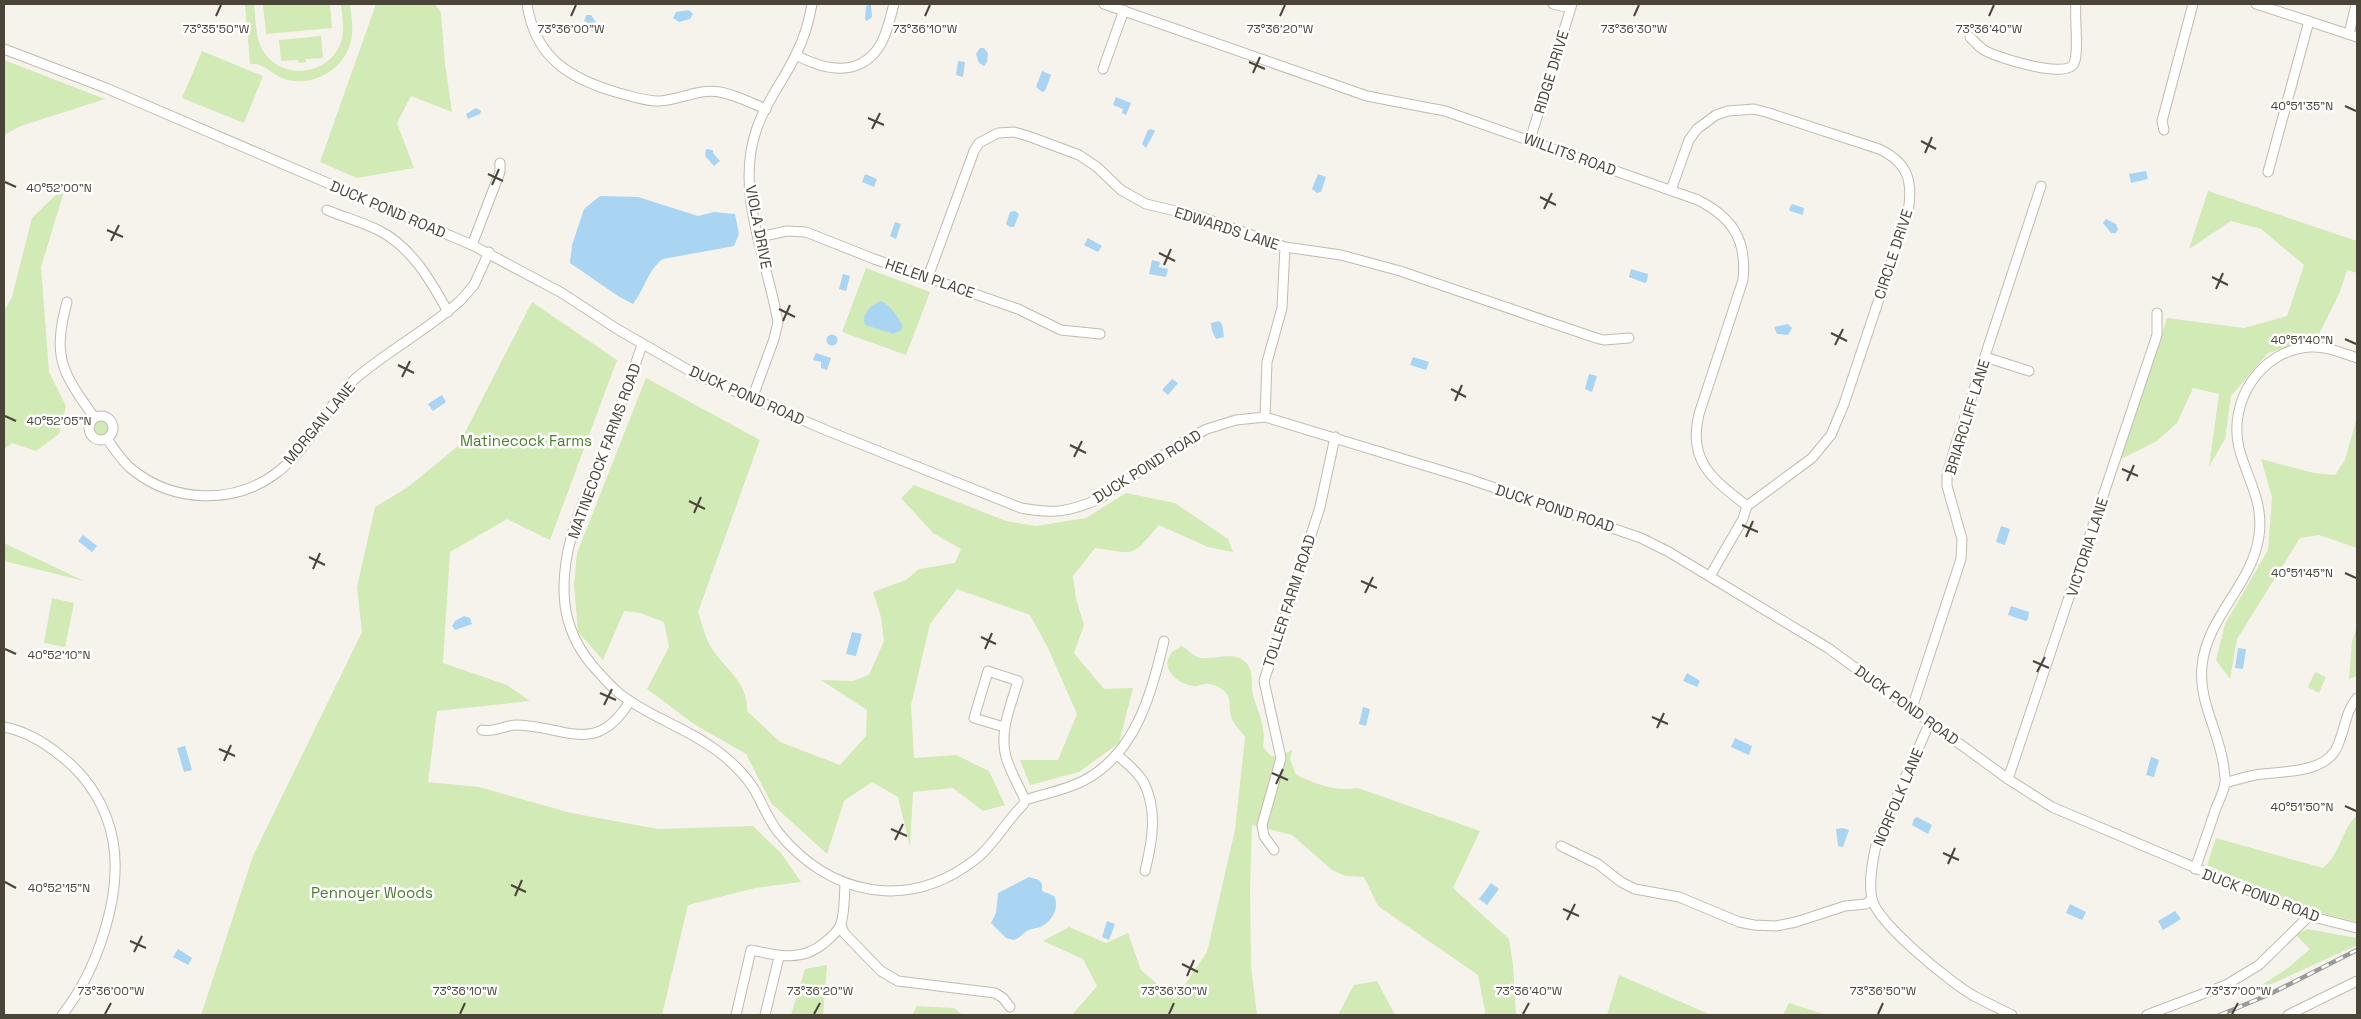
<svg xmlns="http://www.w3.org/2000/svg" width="2361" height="1019" font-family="'Space Grotesk',sans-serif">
  <rect width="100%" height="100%" fill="#f6f3ec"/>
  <g fill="#d2eab5" fill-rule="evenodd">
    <path d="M245,4H254C256,18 255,36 262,49C279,81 329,77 341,42C345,30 342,16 341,4H350C351,14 353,25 352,35C349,65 318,87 288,80C271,76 267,63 250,64Z"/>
    <polygon points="263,4 330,4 332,28 266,34"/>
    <polygon points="376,4 435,4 441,13 445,64 452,112 411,96 397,123 414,168 357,178 320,162"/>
    <polygon points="321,36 323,58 306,59 306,62 299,63 298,60 281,61 279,40"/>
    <polygon points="202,51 263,76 244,123 182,98"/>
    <polygon points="4,60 105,99 21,126 4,135"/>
    <polygon points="66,185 41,267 49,372 66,406 59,434 36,451 12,443 4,449 4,311 12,297 32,218"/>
    <polygon points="2208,191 2357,241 2357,273 2347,270 2340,292 2317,338 2268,353 2231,396 2225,439 2209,467 2219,394 2193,388 2177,423 2157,441 2121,459 2167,318 2244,328 2287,316 2304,265 2261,229 2231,221 2189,249"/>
    <path d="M866,268L930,292L906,355L842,332ZM888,305L900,331L893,334L869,326L866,313L872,308Z"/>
    <polygon points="532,302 617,360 550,540 507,519 450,552 443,663 507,685 530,701 437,711 428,782 479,787 571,813 658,829 753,826 781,853 801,882 755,888 688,905 662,1015 201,1015 253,856 362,632 357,587 375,507 408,487 458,446"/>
    <path d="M646,378L760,440L698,612C702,624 706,641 714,652C729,672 748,684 747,711L780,742L840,765L866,736L867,710L821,680L853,681L869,675L884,641L881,617L873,592L906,580L919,569L955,563L961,549L933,533L901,498L914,485L1006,521L1036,526L1086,518L1126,493L1175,503L1228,539L1233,552L1208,547L1159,525C1130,558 1138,554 1095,548L1073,576L1076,599L1084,625L1074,653L1104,689L1133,688L1119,743L1079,772L1030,785L1020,760H1058L1077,714L1048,648L1030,615L957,589L930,624L911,705L914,758L956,755L989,771L1005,805L983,811L953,788L913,792L910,847L898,797L872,782L844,801L827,854L771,803L746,754L694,724L647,689L669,647L664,622L640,613L624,611L603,660L578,632L574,585L577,553Z"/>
    <polygon points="2357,417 2357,548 2319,535 2300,538 2237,639 2230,679 2216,660 2225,624 2268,550 2272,497 2261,459 2314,473 2335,475 2345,460"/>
    <circle cx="101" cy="428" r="7"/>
    <polygon points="4,543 84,581 4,561"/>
    <polygon points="52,598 74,603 65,647 44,643"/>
    <polygon points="2357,627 2357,676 2349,679 2352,641"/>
    <path d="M1182,646C1189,650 1193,657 1201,658C1217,660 1241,648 1250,669C1253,677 1251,687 1253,695C1259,716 1266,724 1263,747L1270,755L1277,758L1292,750L1290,759L1296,775C1317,784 1335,792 1358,788L1480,831L1453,888L1509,939L1513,965L1516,1015H1484L1485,1011L1478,975L1378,906L1364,877L1346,876L1332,870L1292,835L1252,825L1250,889L1251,966L1257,1015H1072L1097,986L1083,959L1043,941L1069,927L1106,943L1128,933L1141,970L1175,999L1207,952L1235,830L1245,737C1239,728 1231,723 1230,711C1229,705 1231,699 1226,693C1222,688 1212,683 1205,684C1201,684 1198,687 1194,686C1182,685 1164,674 1168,659C1170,652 1176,649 1182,646Z"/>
    <polygon points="2315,672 2326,677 2319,693 2308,687"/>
    <path d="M2357,815V922L2313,911L2207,865L2216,838L2323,868C2341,853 2341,830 2357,815Z"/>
    <polygon points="2307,929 2357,938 2357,945 2243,997 2288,968 2310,949 2296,935"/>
    <polygon points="827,965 823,1015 791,1015 805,969"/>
    <polygon points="1619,975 1711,1015 1607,1015"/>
    <polygon points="1377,981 1395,1015 1338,1015 1354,985"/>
    <polygon points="1789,1003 1827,1015 1783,1015"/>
    <polygon points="917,1006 954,1008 963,1015 912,1015"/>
  </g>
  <g fill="#a9d4f2">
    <polygon points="871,4 872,17 867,21 865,19 866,6"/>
    <polygon points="689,10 693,14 690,19 679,22 673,18 676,12"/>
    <polygon points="586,15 591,15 597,24 599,24 598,30 592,31 586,21 584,22"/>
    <polygon points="980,48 984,48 988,53 987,62 984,66 979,63 976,54"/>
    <polygon points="958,61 965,62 963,77 956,75"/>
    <polygon points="1042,71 1051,75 1045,91 1042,92 1036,87"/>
    <polygon points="1116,97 1131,103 1126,115 1122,113 1123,109 1113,105"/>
    <polygon points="476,108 481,111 480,114 468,119 466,114"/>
    <polygon points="1151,129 1155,131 1146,148 1142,144 1148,130"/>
    <polygon points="706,149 713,150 713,153 720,161 714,166 705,156"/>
    <polygon points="2146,171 2148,179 2131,183 2129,174"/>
    <polygon points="865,174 877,179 874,187 862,182"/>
    <polygon points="1318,174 1326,177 1321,192 1317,193 1312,189"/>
    <path d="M600,196L638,197L698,216L714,212L735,214L739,234L734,246L663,259C649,268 644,290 633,304L618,296L570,263L572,245L584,209Z"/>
    <polygon points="1792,204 1804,208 1803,215 1790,211 1789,209"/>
    <polygon points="1015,211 1019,214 1014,227 1010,227 1006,224 1010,212"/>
    <polygon points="2106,219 2116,224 2118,229 2116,233 2111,233 2103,223"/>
    <polygon points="895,222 901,224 896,239 890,236"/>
    <polygon points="1088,238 1102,246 1098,252 1084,245"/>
    <polygon points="1152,260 1160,262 1159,267 1168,269 1166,277 1149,274"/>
    <polygon points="1631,269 1648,274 1647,281 1645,283 1629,277"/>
    <polygon points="843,274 850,276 846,291 839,289"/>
    <path d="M881,301C891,306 897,316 903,326L900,331L893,334L865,325C861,314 871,305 881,301Z"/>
    <polygon points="1219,321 1222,324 1224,337 1216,339 1212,331 1211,323"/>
    <polygon points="1788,324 1792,328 1788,335 1777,334 1774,327"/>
    <circle cx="832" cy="340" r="5.5"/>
    <polygon points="816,353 831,358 827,370 821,368 821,362 813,360"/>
    <polygon points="1413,357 1429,362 1426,370 1410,365"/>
    <polygon points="1589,374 1597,376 1592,392 1585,389"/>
    <polygon points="1172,379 1178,383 1168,395 1162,390"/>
    <polygon points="442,395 446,402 433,411 428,404"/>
    <polygon points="2001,526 2010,529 2005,545 1996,542"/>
    <polygon points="83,535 97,546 92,552 78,541"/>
    <polygon points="2011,606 2029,612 2028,619 2026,621 2008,615"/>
    <polygon points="464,616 470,618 472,624 455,630 452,626 455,621"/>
    <polygon points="852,632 862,634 856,656 846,654"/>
    <polygon points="2238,648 2246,649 2243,669 2235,668"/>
    <polygon points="1687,673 1700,681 1697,687 1683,681"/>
    <polygon points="1363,707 1370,709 1366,726 1359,724"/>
    <polygon points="1735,738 1752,746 1749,755 1731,747"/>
    <polygon points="185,746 192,770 184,772 177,748"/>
    <polygon points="2151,757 2159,760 2154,777 2146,775"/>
    <polygon points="1917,817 1932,825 1928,834 1912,825 1914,819"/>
    <polygon points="1842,828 1849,830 1843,847 1838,846 1836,829"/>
    <path d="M1029,877L1039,880L1042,884V891L1054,896C1060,907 1052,921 1042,926C1037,929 1031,928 1027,931C1022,934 1020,938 1014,940L1006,938L991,923L996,913L998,893Z"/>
    <polygon points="1491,883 1499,889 1487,905 1479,899"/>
    <polygon points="2070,904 2086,912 2082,920 2066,913"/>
    <polygon points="2175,911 2181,919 2163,930 2158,921"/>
    <polygon points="1107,921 1115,924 1109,940 1102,937"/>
    <polygon points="178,949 192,958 188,965 173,957"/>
  </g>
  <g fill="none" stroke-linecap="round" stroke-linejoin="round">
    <g stroke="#c2bbae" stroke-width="11">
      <g id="minor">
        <path d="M527,4C535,58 570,79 619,93C631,96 647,102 660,101C680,100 699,88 720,92C736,95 751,103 766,109"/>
        <path d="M1104,4L1367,96L1445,111L1698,200C1733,218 1747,240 1743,280L1699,414C1687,462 1714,480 1747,506"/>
        <polyline points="1553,4 1570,8"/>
        <polyline points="2256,4 2357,37"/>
        <polyline points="2349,34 2356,4"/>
        <path d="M1970,37C1974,41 1979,47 1984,50C1997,58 2063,78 2073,65C2080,56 2074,18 2076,4"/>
        <path d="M4,49L106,88L472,245L562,293L617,329L697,375L828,431L1021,508C1053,514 1069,512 1099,499L1187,439L1207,429L1236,420L1265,417L1466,478L1641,538L1669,552L1828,648L2008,779L2052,807L2309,916L2357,928"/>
        <path d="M796,55C824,70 858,78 879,47C887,35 890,18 894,4"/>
        <polyline points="1103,69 1124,10"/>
        <polyline points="2164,130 2162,121 2193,4"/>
        <polyline points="1530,140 1572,4"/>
        <polyline points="2268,172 2309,21"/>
        <path d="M1671,190L1689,140L1697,129L1716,115L1728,111L1754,109L1769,113L1879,149C1909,163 1913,182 1908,212L1844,404L1831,435L1812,458L1747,506L1743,519L1710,576"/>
        <path d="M327,210C343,217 362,222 378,230C411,246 431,281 448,312"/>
        <polyline points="759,237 787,231 806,232 874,259 1018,309 1061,330 1100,334"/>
        <polyline points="472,245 500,172 500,163"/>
        <polyline points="928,277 974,151 979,143 998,133 1014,132 1028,136 1079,155 1097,167 1121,190 1146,204 1201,217 1285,247 1341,255 1400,271 1596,338 1604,340 1629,338"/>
        <path d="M67,302C52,358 62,372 94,417"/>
        <path d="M642,345C631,376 621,407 609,438C589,492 558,544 565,605C568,628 577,647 592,665C601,675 609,685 620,694C651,718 690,729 720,753C733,763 745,775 754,789C762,803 768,819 778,832C830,896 908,912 976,859C994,845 1006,821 1023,805L1025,800C1044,794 1065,790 1083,781C1136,754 1151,694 1164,641"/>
        <polyline points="1985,357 2029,371"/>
        <path d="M752,399L774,339L778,322C767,259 734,191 757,128C766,101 785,79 796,54C804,39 809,21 812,4"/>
        <circle cx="101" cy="428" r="12"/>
        <polyline points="1265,417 1267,362 1282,308 1285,247"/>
        <path d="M107,439C115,450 122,462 134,471C174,502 233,505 275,474C309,450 325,407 355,379C388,350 428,330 461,300L474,285L489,252"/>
        <polyline points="1912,708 1961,559 1962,539 1947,486 1947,475 1955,447 2041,186"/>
        <path d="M1930,722L1877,841C1873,858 1868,881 1872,899C1878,924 1951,983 1974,996C1987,1003 2000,1009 2012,1015"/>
        <path d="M4,727C25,731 44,742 61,756C88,777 107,807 113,841C123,896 96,973 62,1015"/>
        <path d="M1004,727L974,718L988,671L1018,681C1011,705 999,731 1006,757C1010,771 1019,786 1025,800"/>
        <path d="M482,730C494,733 504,725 517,725C566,726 596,757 630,701"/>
        <path d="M1117,755C1127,763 1138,772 1144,783C1158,811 1152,843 1145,871"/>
        <polyline points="2008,779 2157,335 2157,313"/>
        <path d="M2225,783C2235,780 2245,777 2255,775C2280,771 2320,774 2335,751C2345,734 2344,713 2357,698"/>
        <polyline points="1561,846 1598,864 1621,882 1635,889 1679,897 1739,922 1754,925 1776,926 1796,922 1845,906 1866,904 1872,899"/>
        <polyline points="1274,850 1264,836 1262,825 1281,758 1264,681 1320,507 1335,437"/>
        <path d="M2195,869C2202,849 2209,829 2216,808C2219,801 2224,791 2225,783C2226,779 2224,773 2224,768C2220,733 2198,702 2202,666C2207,616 2252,585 2259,536C2264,501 2247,479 2239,448C2228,402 2260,350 2310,347C2326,346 2342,353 2357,358"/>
        <polyline points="841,925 844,933 881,971 898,981 995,993 1003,998 1010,1007"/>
        <path d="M736,1015L751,950C778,956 802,962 824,943C830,938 837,933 840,926C845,915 844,897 845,884"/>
        <polyline points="765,1015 779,957"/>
        <polyline points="2147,1015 2226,985 2259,965 2309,916"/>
        <polyline points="2288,1015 2357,981"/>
      </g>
    </g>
    <use href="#minor" stroke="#fff" stroke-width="9"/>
    <g stroke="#9a9a9a" stroke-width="4.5">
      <polyline id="rail" points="2220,1015 2268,995 2357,950"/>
    </g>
    <use href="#rail" stroke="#fff" stroke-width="2.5" stroke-dasharray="8" stroke-linecap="butt"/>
  </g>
  <path fill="none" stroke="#4b4439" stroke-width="2" d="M216,16L221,5M571,16L576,5M925,16L930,5M1280,16L1285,5M1634,16L1639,5M1989,16L1994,5M1249,62L1265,69M1253,73L1260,57M2345,106L2356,111M868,118L884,125M872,129L880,113M1921,141L1936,149M1925,153L1932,137M488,174L503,181M5,182L16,187M492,185L499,169M1540,197L1556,205M1544,209L1552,193M107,230L123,237M111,241L119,225M1159,253L1175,261M1164,265L1171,249M2212,277L2228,285M2216,289L2223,273M779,309L795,317M783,321L790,305M1831,333L1847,341M2345,339L2356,344M1835,345L1843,329M398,365L414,373M402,377L410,361M1451,389L1466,397M1455,401L1462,385M5,416L16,421M1070,445L1086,453M1074,457L1082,441M2122,469L2138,476M2127,481L2134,465M689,501L705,509M694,513L701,497M1742,525L1758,532M1746,537L1753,521M309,557L325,565M313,569L320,553M2345,573L2356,578M1361,581L1377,588M1365,593L1373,577M981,637L996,644M5,649L16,654M985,649L992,633M2033,661L2049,668M2037,672L2045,657M600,693L616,700M604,705L612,689M1652,717L1668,724M1657,728L1664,713M219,749L235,756M224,761L231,745M1272,773L1288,780M1276,784L1283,769M2345,806L2356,811M891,829L907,836M895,840L903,824M1943,853L1959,860M1948,864L1955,848M5,882L16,888M511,885L526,892M515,896L522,880M1563,909L1579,916M1567,920L1575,904M130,941L146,948M134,952L142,936M1182,964L1198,972M1187,976L1194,960M105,1014L111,1003M460,1014L465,1003M814,1014L820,1003M1169,1014L1174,1003M1523,1014L1529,1003M1878,1014L1883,1003M2232,1014L2238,1003"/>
  <g text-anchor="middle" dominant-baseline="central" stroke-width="5" stroke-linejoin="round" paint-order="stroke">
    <g font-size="15" fill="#4b4439" stroke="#fff">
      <text transform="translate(1551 72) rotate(-73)">RIDGE DRIVE</text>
      <text transform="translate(1570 154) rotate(20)">WILLITS ROAD</text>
      <text transform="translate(388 209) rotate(23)">DUCK POND ROAD</text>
      <text transform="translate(759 227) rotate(79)">VIOLA DRIVE</text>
      <text transform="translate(1227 228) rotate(18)">EDWARDS LANE</text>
      <text transform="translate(1893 254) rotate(-72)">CIRCLE DRIVE</text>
      <text transform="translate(930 278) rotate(19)">HELEN PLACE</text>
      <text transform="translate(747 395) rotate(24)">DUCK POND ROAD</text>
      <text transform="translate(1967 417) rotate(-73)">BRIARCLIFF LANE</text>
      <text transform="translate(319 423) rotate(-50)">MORGAN LANE</text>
      <text transform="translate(604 451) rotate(-70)">MATINECOCK FARMS ROAD</text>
      <text transform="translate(1147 466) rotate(-32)">DUCK POND ROAD</text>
      <text transform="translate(1555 508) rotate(18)">DUCK POND ROAD</text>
      <text transform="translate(2087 547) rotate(-72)">VICTORIA LANE</text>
      <text transform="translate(1289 601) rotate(-72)">TOLLER FARM ROAD</text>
      <text transform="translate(1907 705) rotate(36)">DUCK POND ROAD</text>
      <text transform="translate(1898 797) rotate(-67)">NORFOLK LANE</text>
      <text transform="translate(2261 895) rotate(21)">DUCK POND ROAD</text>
    </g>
    <g font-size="15" fill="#4a7f2a" stroke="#fff">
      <text x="526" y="440">Matinecock Farms</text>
      <text x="372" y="892">Pennoyer Woods</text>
    </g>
  </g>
  <g font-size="12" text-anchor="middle" fill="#4b4439" stroke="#fff" stroke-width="5" stroke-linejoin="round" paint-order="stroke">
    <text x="216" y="33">73°35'50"W</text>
    <text x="571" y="33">73°36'00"W</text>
    <text x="925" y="33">73°36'10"W</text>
    <text x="1280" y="33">73°36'20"W</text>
    <text x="1634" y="33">73°36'30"W</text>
    <text x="1989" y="33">73°36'40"W</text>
    <text x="2302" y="110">40°51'35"N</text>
    <text x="59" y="192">40°52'00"N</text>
    <text x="2302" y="344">40°51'40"N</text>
    <text x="59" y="425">40°52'05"N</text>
    <text x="2302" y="577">40°51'45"N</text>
    <text x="59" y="659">40°52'10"N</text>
    <text x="2302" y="811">40°51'50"N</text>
    <text x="59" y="892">40°52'15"N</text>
    <text x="1883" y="995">73°36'50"W</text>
    <text x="2238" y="995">73°37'00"W</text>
    <text x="111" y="995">73°36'00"W</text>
    <text x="465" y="995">73°36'10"W</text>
    <text x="820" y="995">73°36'20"W</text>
    <text x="1174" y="995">73°36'30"W</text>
    <text x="1529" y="995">73°36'40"W</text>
  </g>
  <rect width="2361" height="1019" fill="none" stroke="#4b4439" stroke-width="10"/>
</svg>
